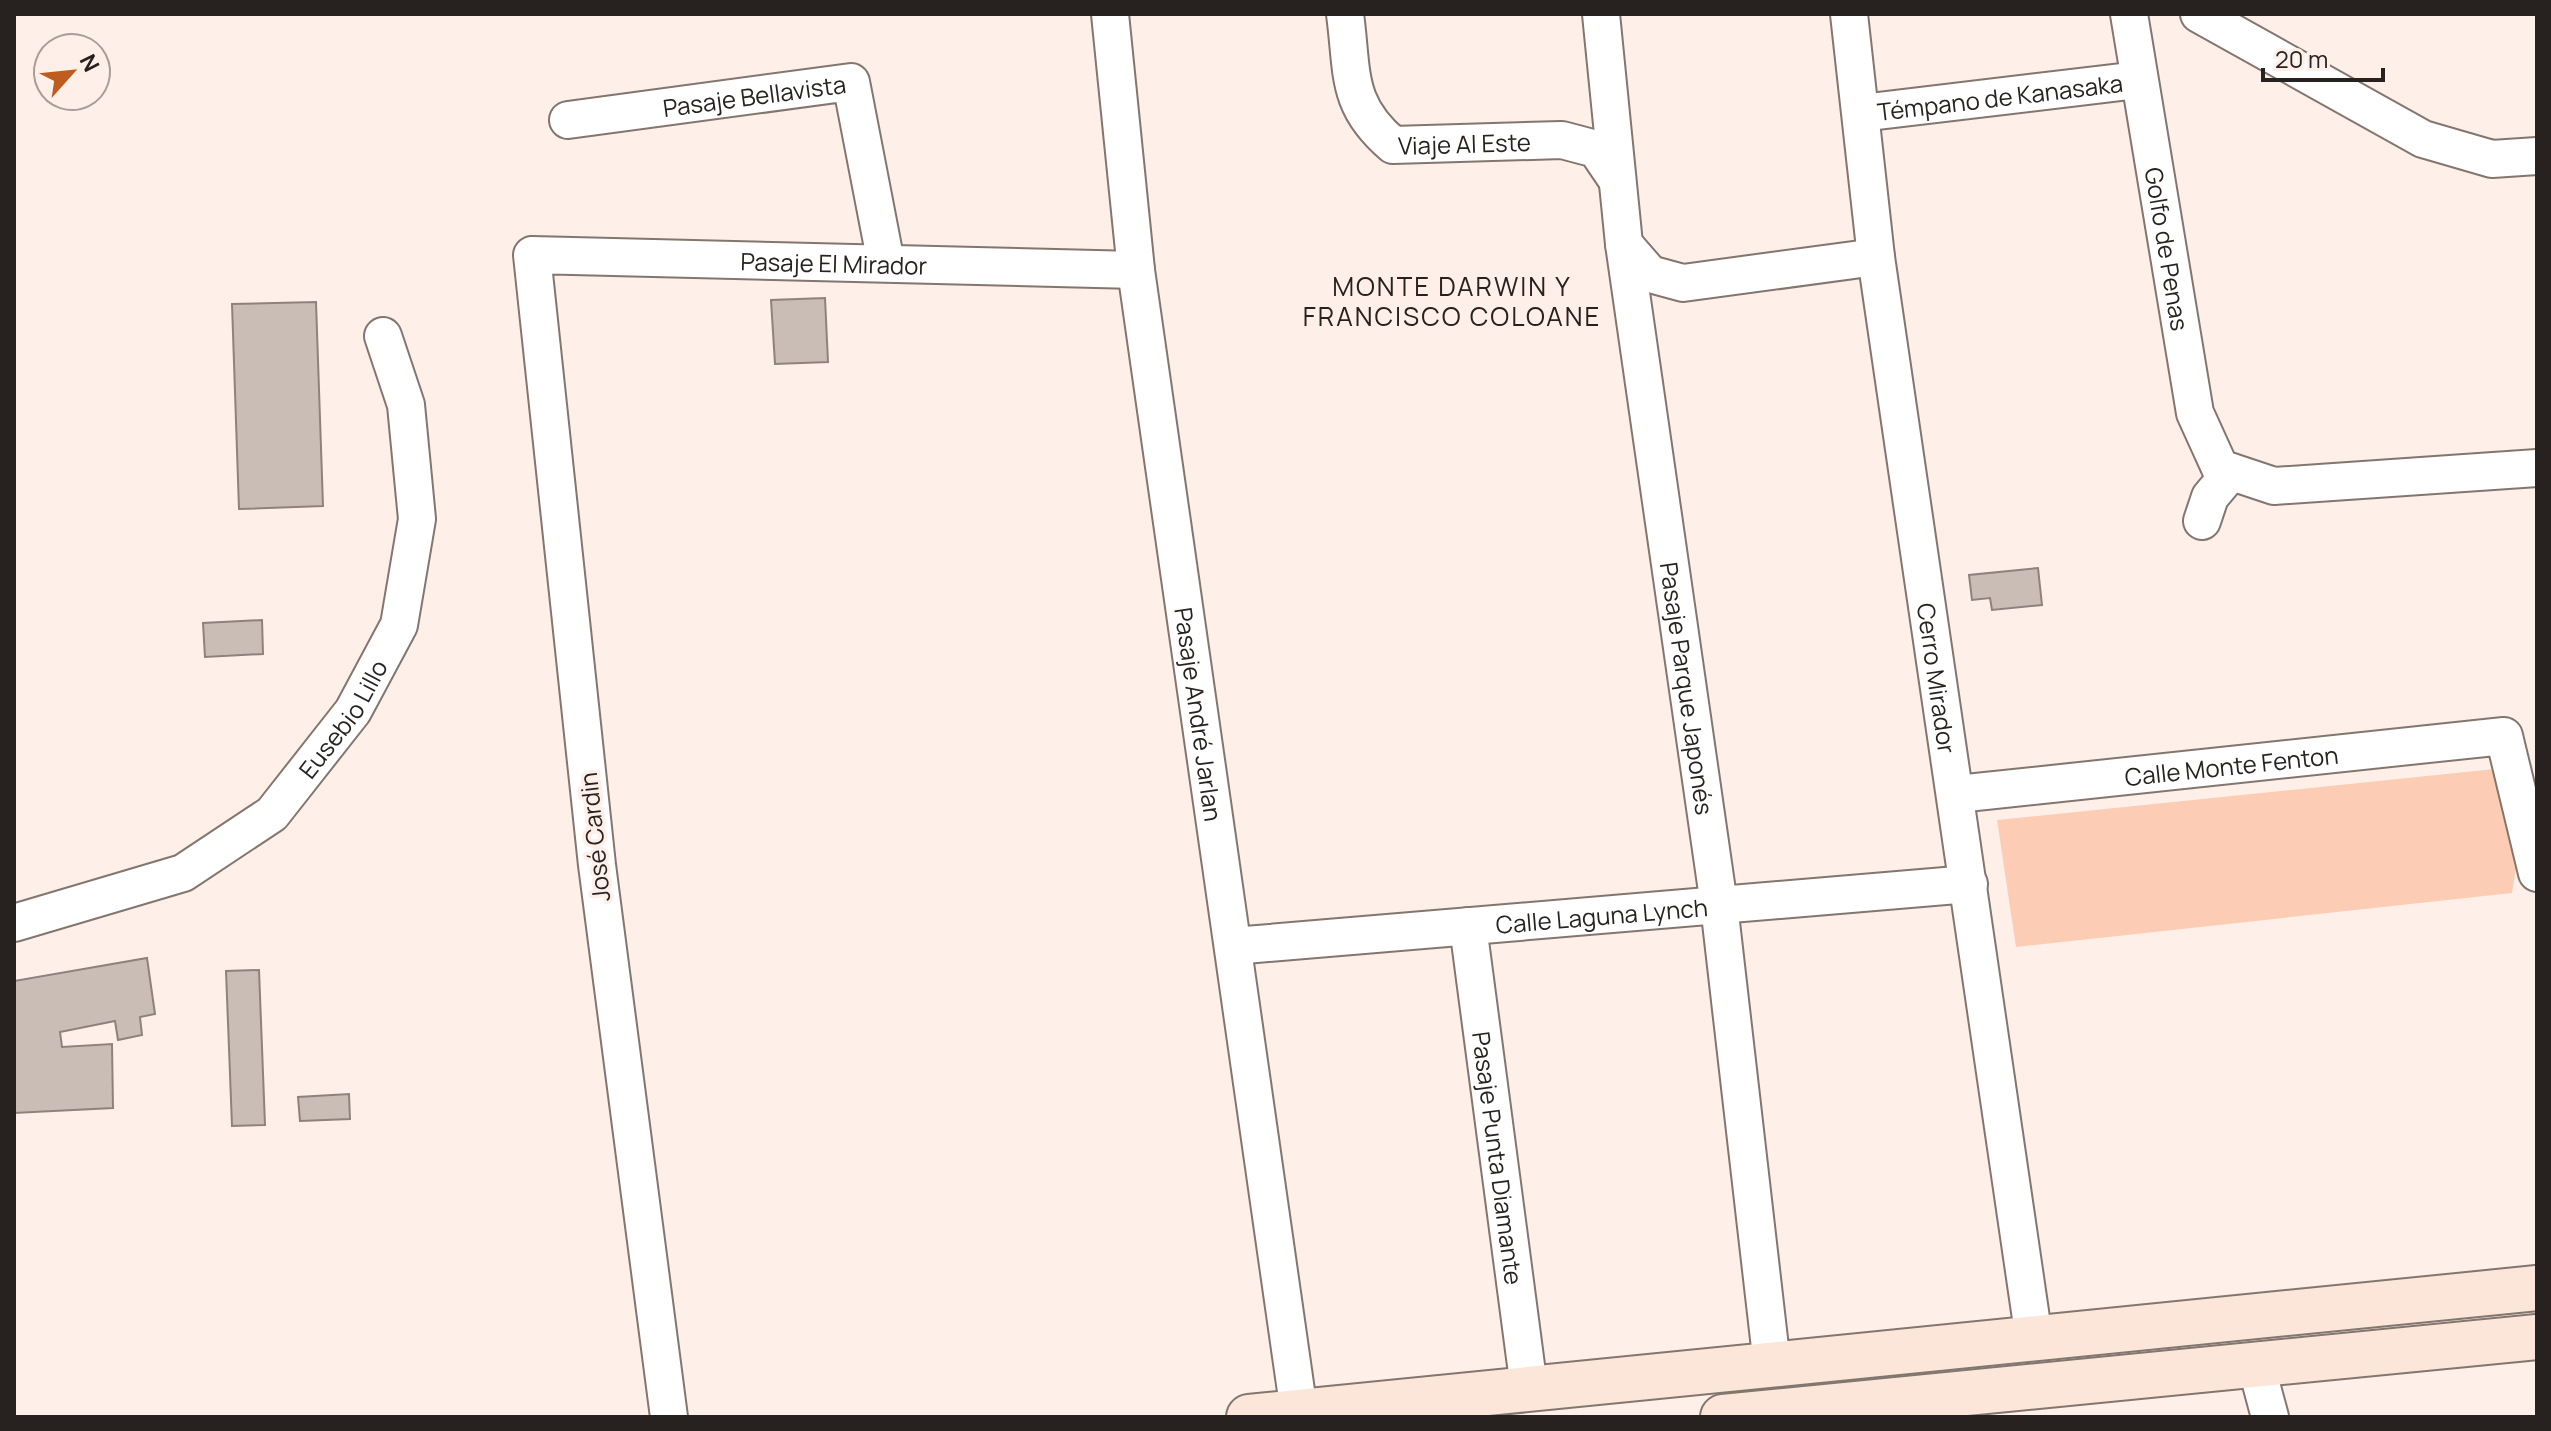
<svg xmlns="http://www.w3.org/2000/svg" width="2551" height="1431" font-family="Manrope,sans-serif">
  <rect width="100%" height="100%" fill="#feefe8"/>
  <polygon fill="#fccdb4" points="2495,769 2517,861 2512,893 2016,947 1997,820"/>
  <g fill="#cabdb6" stroke="#8f827c" stroke-width="2">
    <polygon points="825,298 828,362 775,364 771,300"/>
    <polygon points="316,302 323,506 239,509 232,304"/>
    <polygon points="2038,568 2042,605 1992,610 1990,598 1972,600 1969,575"/>
    <polygon points="262,620 263,654 205,657 203,623"/>
    <polygon points="147,958 155,1014 140,1017 142,1035 118,1040 115,1021 60,1032 62,1047 112,1044 113,1108 14,1113 14,981"/>
    <polygon points="259,970 265,1125 232,1126 226,971"/>
    <polygon points="349,1094 350,1119 300,1121 298,1097"/>
  </g>
  <g fill="none" stroke-linecap="round" stroke-linejoin="round">
    <g stroke="#82766f" stroke-width="40">
      <g id="street">
        <path id="s1" d="M1110,14L1136,270L1299,1412"/>
        <path id="s2" d="M1345,14C1353,73 1345,104 1393,145L1562,140L1596,149L1617,180"/>
        <path id="s3" d="M1601,14L1624,244L1719,905L1772,1365"/>
        <path id="s4" d="M1849,14L1876,257L2034,1339"/>
        <path id="s5" d="M2129,14L2195,413L2220,468L2274,486L2537,468"/>
        <polyline points="2199,14 2423,139 2492,159 2537,156"/>
        <path id="s6" d="M1861,113L2138,80"/>
        <path id="s7" d="M568,120L851,82L886,263"/>
        <polyline points="1624,244 1650,274 1683,283 1876,257"/>
        <polyline points="2202,521 2210,497 2231,472"/>
        <path id="s8" d="M1957,794L2504,736L2537,873"/>
        <path id="s9" d="M14,923L183,873L272,814L353,711L399,625L417,519L406,405L383,336"/>
        <path id="s10" d="M1468,926L1529,1388"/>
        <path id="s11" d="M1233,946L1969,884"/>
        <polyline points="2256,1365 2270,1417"/>
        <path id="s12" d="M669,1417L597,865L532,255L1136,270"/>
      </g>
    </g>
    <g stroke="#82766f" stroke-width="48">
      <g id="secondary">
        <polyline points="1249,1417 2537,1288"/>
        <polyline points="1723,1417 2537,1337"/>
      </g>
    </g>
    <use href="#street" stroke="#fff" stroke-width="36"/>
    <use href="#secondary" stroke="#fce6da" stroke-width="44"/>
  </g>
  <g text-anchor="middle" dominant-baseline="central" stroke-width="7" stroke-linejoin="round" paint-order="stroke">
    <g font-size="24" fill="#272220" stroke="#feefe8">
      <text stroke="none"><textPath href="#s6" startOffset="140">Témpano de Kanasaka</textPath></text>
      <text stroke="none"><textPath href="#s7" startOffset="188">Pasaje Bellavista</textPath></text>
      <text stroke="none"><textPath href="#s2" startOffset="216">Viaje Al Este</textPath></text>
      <text stroke="none"><textPath href="#s5" startOffset="238">Golfo de Penas</textPath></text>
      <text stroke="none"><textPath href="#s12" startOffset="1472">Pasaje El Mirador</textPath></text>
      <text stroke="none"><textPath href="#s4" startOffset="670">Cerro Mirador</textPath></text>
      <text stroke="none"><textPath href="#s3" startOffset="680">Pasaje Parque Japonés</textPath></text>
      <text stroke="none"><textPath href="#s1" startOffset="706">Pasaje André Jarlan</textPath></text>
      <text stroke="none"><textPath href="#s9" startOffset="402">Eusebio Lillo</textPath></text>
      <text stroke="none"><textPath href="#s8" startOffset="276">Calle Monte Fenton</textPath></text>
      <text transform="translate(594 837) rotate(-96)">José Cardin</text>
      <text stroke="none"><textPath href="#s11" startOffset="370">Calle Laguna Lynch</textPath></text>
      <text stroke="none"><textPath href="#s10" startOffset="234">Pasaje Punta Diamante</textPath></text>
    </g>
    <g font-size="26" letter-spacing="2" fill="#272220" stroke="#feefe8">
      <text x="1452" y="286">MONTE DARWIN Y<tspan x="1452" dy="30">FRANCISCO COLOANE</tspan></text>
    </g>
  </g>
  <rect width="2551" height="1431" fill="none" stroke="#272220" stroke-width="32"/>
  <g transform="translate(72 72) rotate(63)"><circle r="38" fill="#feefe8" stroke="#a89d98" stroke-width="2"/>
  <path d="M0-6L14 30L0 20L-14 30Z" fill="#be5d1e"/>
  <text y="-12" font-size="22" font-weight="bold" text-anchor="middle" fill="#272220">N</text>
  </g>
  <path d="M2263 68v12h120v-12" fill="none" stroke="#272220" stroke-width="4"/>
  <text x="2275" y="68" font-size="24" fill="#272220" stroke="#feefe8" stroke-width="6" paint-order="stroke">20 m</text>
</svg>
